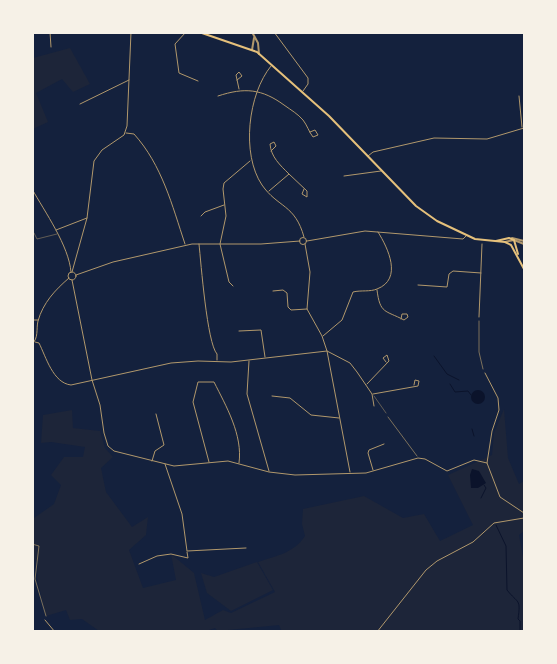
<svg xmlns="http://www.w3.org/2000/svg" width="557" height="664" font-family="Overpass,sans-serif">
  <rect width="100%" height="100%" fill="#14213d"/>
  <g fill="#1d2539">
    <polygon points="70,48 90,84 73,92 62,79 36,93 48,122 33,129 33,58"/>
    <path d="M504,409L508,458L519,484L524,481V531L519,535L524,562V631L282,632L279,625L218,631L215,628L203,632L99,631L82,619L70,620L66,610L46,616L37,578L38,561L33,559L32,517L34,518L54,504L61,485L51,475L64,457H83L85,447L51,442L41,443L43,415L72,410L73,428L100,431L105,448L113,457L101,468L106,492L132,527L148,517L146,535L129,550L143,588L176,580L171,554L194,573L205,620L223,610L231,613L275,592L258,562C276,556 294,553 305,536L302,524L303,509L364,496L403,518L424,514L440,541L473,525L448,475L492,455L494,433Z"/>
    <polygon points="257,562 273,590 231,611 207,593 201,573 214,577"/>
  </g>
  <g fill="#0b132b">
    <circle cx="478" cy="397" r="7"/>
    <polygon points="472,469 479,471 486,483 478,488 471,488 470,475"/>
  </g>
  <g fill="none" stroke-linecap="round" stroke-linejoin="round">
    <g stroke="#0b132b" stroke-width="1">
      <polyline points="434,356 447,374 459,380"/>
      <polyline points="450,384 455,392 468,391 471,395"/>
      <polyline points="472,429 474,436"/>
      <polyline points="481,498 486,488 484,485"/>
      <path d="M496,525L506,546L507,590C518,604 521,598 518,619L520,621V632"/>
    </g>
    <g stroke="#e5c07b" stroke-width="0.5">
      <polyline points="479,321 479,352 483,369"/>
      <polyline points="388,417 417,456"/>
      <polyline points="32,544 39,546 35,579 46,616"/>
    </g>
    <g stroke="#b1986c" stroke-width="0.5">
      <polyline points="34,233 37,239 57,234"/>
      <polyline points="374,396 386,413"/>
    </g>
    <g stroke="#b1986c" stroke-width="1">
      <polyline points="50,32 51,47"/>
      <polyline points="186,32 175,44 179,73 198,81"/>
      <polyline points="274,32 308,78 308,84 303,91"/>
      <path d="M271,66C248,94 241,154 262,185C278,208 295,204 304,237"/>
      <polyline points="237,80 242,76 239,72 236,75 239,89"/>
      <path d="M218,96C245,87 262,89 284,105C291,110 298,114 303,120C307,125 309,132 313,137L318,135L315,130L310,132"/>
      <polyline points="519,96 522,127"/>
      <polyline points="80,104 129,80"/>
      <path d="M126,133L134,134C162,165 172,205 185,244"/>
      <polyline points="368,156 373,152 434,138 487,139 524,128"/>
      <polyline points="289,174 307,191 307,197 302,194 304,189"/>
      <polyline points="344,176 381,171"/>
      <path d="M32,189C45,212 69,246 71,272"/>
      <path d="M269,191L289,174C280,165 271,157 270,144L274,142L276,146L271,151"/>
      <polyline points="201,216 205,212 224,205"/>
      <polyline points="56,230 87,218"/>
      <circle cx="303" cy="241" r="3.5"/>
      <polyline points="307,241 365,231 463,239 466,236"/>
      <path d="M199,244C201,263 207,343 217,354V360"/>
      <polyline points="305,244 310,272 307,309 322,336 327,351 350,472"/>
      <circle cx="72" cy="276" r="4"/>
      <polyline points="72,272 87,218 94,161 102,150 124,135 127,126 131,32"/>
      <polyline points="76,275 113,262 192,244 261,244 300,241"/>
      <polyline points="72,280 92,380 100,405 104,433 108,446 114,451 174,466 228,461 269,472 295,475 366,473 418,458 425,459 447,471 474,460 487,463"/>
      <polyline points="418,285 447,287 449,274 453,271 481,273"/>
      <polyline points="233,286 229,282 220,244 226,216 223,189 224,183 250,161"/>
      <path d="M377,290C380,314 385,310 404,320L408,317L407,314H402L401,319"/>
      <polyline points="273,291 283,290 287,293 288,307 291,310 307,309"/>
      <polyline points="479,317 482,244"/>
      <polyline points="32,320 38,320"/>
      <polyline points="239,331 261,330 265,357"/>
      <path d="M323,336L342,320L353,292C361,290 370,292 377,289C403,279 388,248 378,232"/>
      <path d="M35,342L39,343C46,357 53,383 71,385L171,363L198,361L231,362L327,351L350,363L357,372L372,394L374,406"/>
      <path d="M32,344C39,338 36,329 38,321C43,303 55,290 69,278"/>
      <polyline points="249,361 247,394 269,471"/>
      <polyline points="485,373 498,398 499,410 492,431 487,463 500,497 524,513"/>
      <polyline points="367,384 389,361 387,355 383,358 386,362"/>
      <polyline points="373,394 418,386 419,381 415,380 414,385"/>
      <polyline points="272,396 290,398 311,415 339,418"/>
      <polyline points="152,461 155,451 164,445 156,414"/>
      <path d="M209,462L193,402L198,382H214C226,406 243,435 239,463"/>
      <polyline points="165,464 182,514 187,551 246,548"/>
      <polyline points="373,470 368,453 369,450 384,444"/>
      <polyline points="139,564 157,556 171,554 188,558 187,552"/>
      <polyline points="45,620 55,632"/>
      <polyline points="377,632 426,570 437,561 473,542 494,523 524,518"/>
    </g>
    <g stroke="#b1986c" stroke-width="2">
      <polyline points="252,32 258,43 259,54"/>
      <polyline points="252,50 254,38"/>
      <polyline points="512,238 524,241"/>
      <polyline points="505,242 514,240 524,244"/>
    </g>
    <g stroke="#e5c07b" stroke-width="2">
      <polyline points="199,32 257,52 329,116 416,206 437,221 475,239 505,242 511,245 524,269"/>
      <polyline points="496,241 509,238 514,240 518,254"/>
    </g>
  </g>
  <rect width="557" height="664" fill="none" stroke="#f6f1e7" stroke-width="68"/>
</svg>
